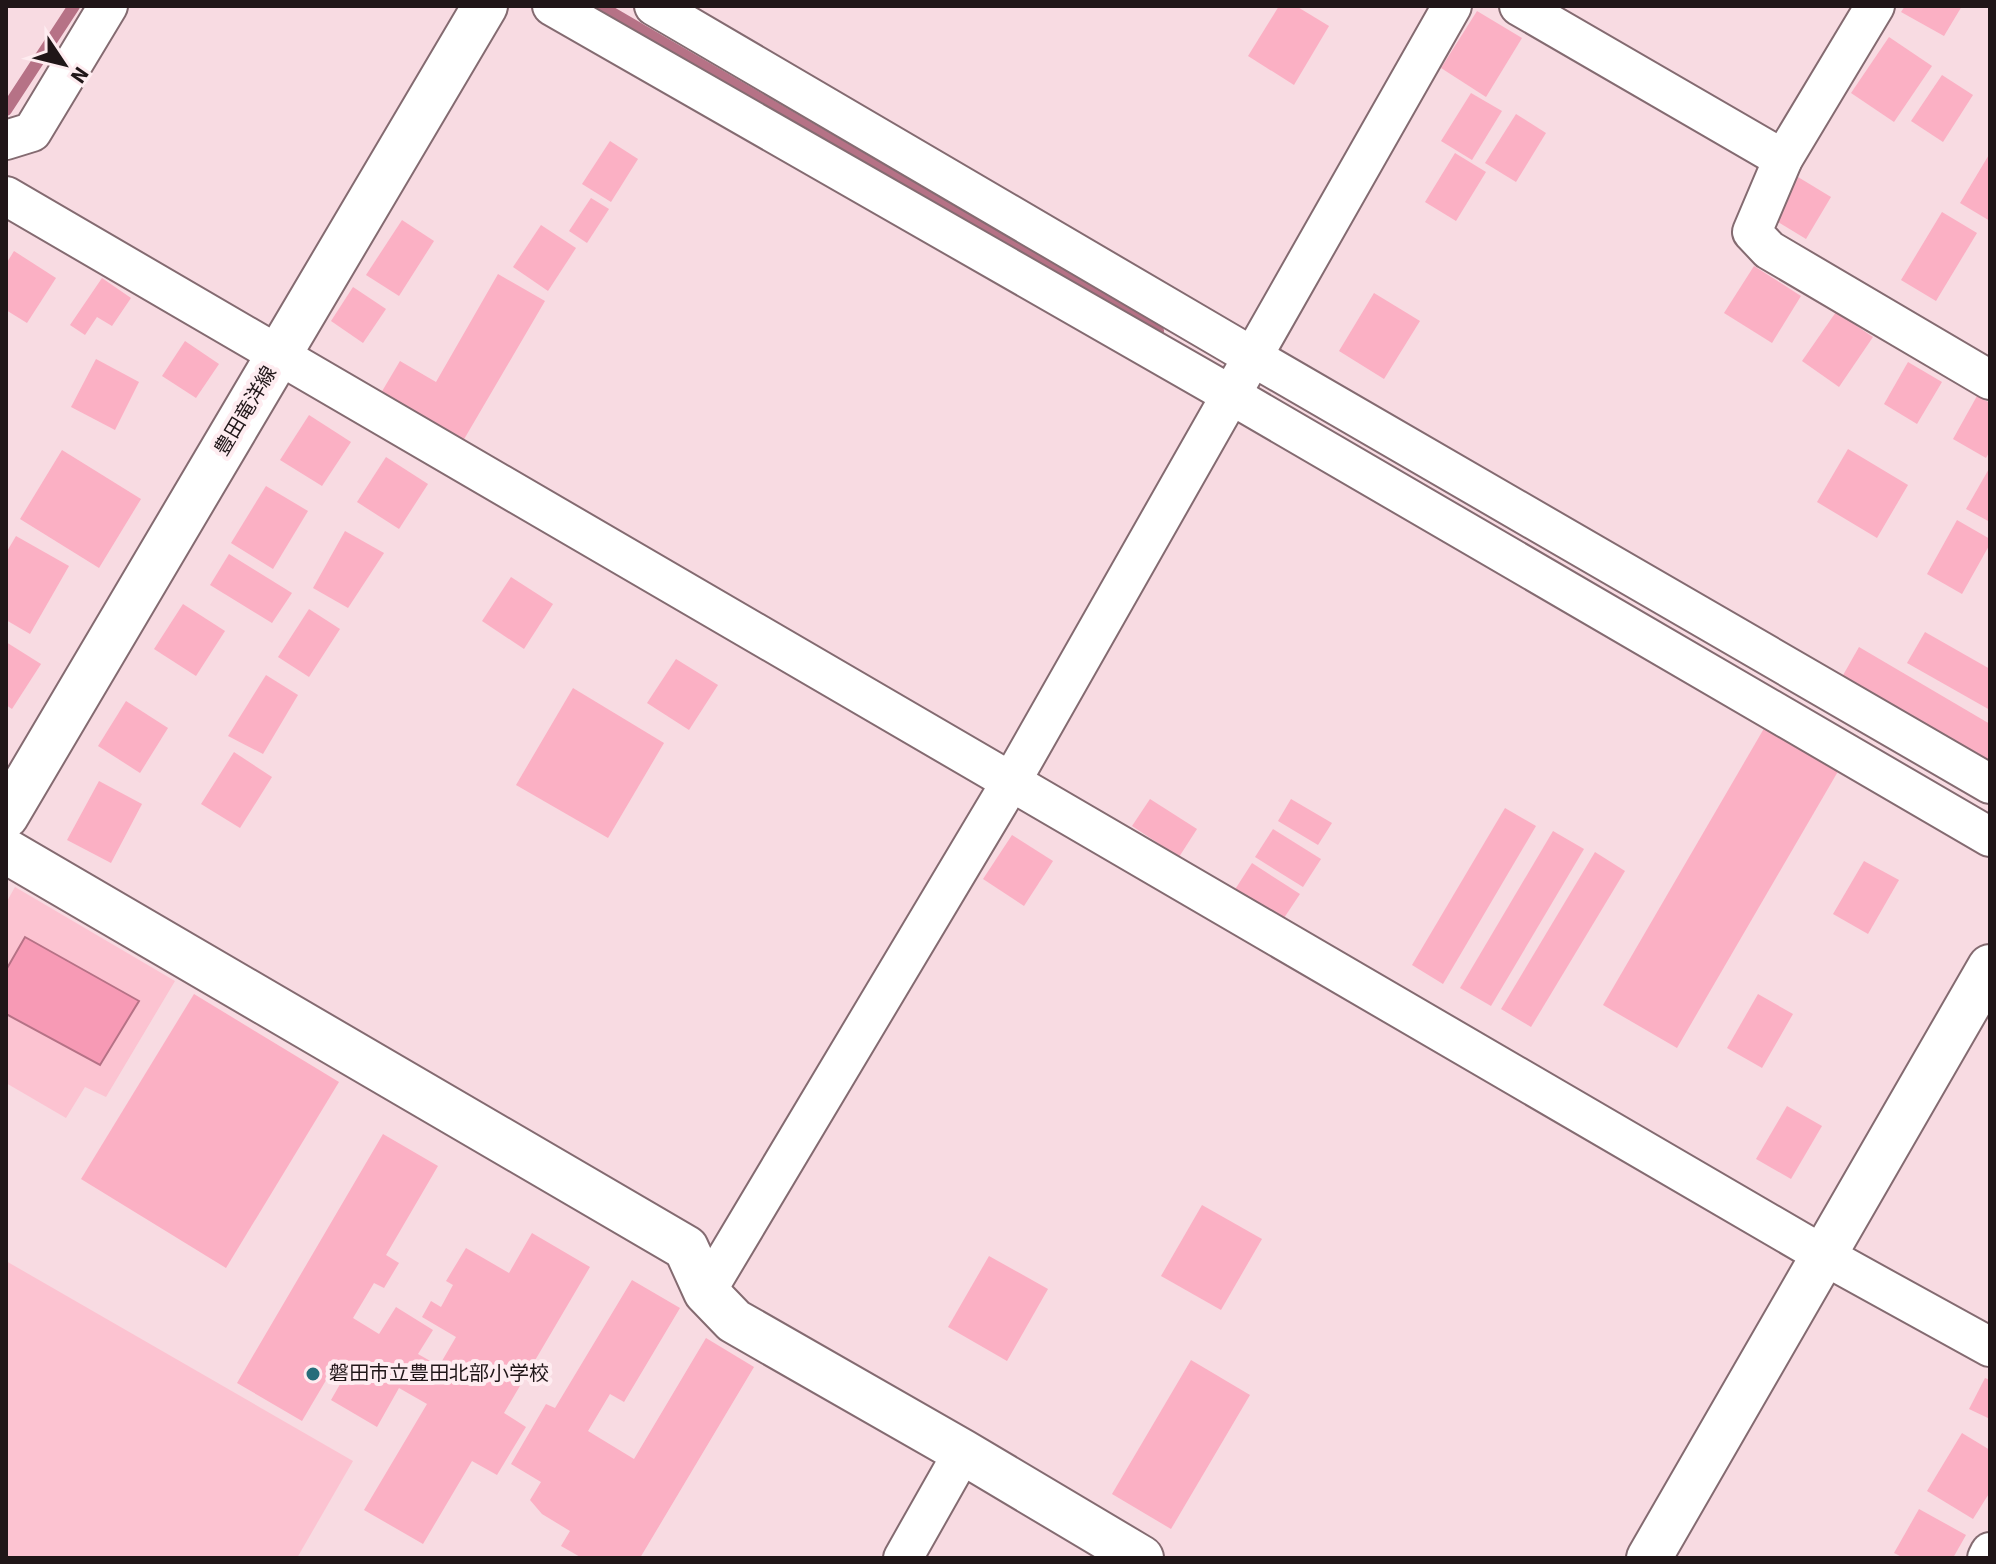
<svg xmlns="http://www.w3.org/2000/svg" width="1996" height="1564" font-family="'Source Sans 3','Noto Sans JP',sans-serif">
  <rect width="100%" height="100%" fill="#f8dbe2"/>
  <g fill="#fcc3d1">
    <polygon points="15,887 175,981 106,1097 85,1087 66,1118 6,1083 6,1014 100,1065 25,937 6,970 6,903"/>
    <polygon points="6,1261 353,1461 297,1558 6,1558"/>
  </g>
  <polygon fill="#f79ab5" stroke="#b67286" stroke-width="2" points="25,937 139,1001 100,1065 6,1014 6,970"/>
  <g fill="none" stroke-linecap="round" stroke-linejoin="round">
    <g stroke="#b67286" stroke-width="12">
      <polyline points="600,6 1158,331"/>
      <polyline points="6,110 74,6"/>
    </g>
  </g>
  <g fill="#fbb0c4">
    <polygon points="1279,6 1296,6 1329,26 1294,85 1248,56"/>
    <polygon points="1905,6 1962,6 1944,36 1901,12"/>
    <polygon points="1477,11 1522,38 1486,97 1441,68"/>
    <polygon points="1889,37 1932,66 1894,122 1851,93"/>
    <polygon points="1942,75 1973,95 1943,142 1911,121"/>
    <polygon points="1471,93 1502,111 1472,160 1441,141"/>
    <polygon points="1516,114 1546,133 1516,182 1485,163"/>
    <polygon points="610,141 638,159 611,202 582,184"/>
    <polygon points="1455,153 1486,172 1456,221 1425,202"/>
    <polygon points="1990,153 1990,221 1960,203"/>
    <polygon points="1798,177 1831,197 1806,239 1773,219"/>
    <polygon points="591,198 609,209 587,243 569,231"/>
    <polygon points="1942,212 1977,233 1936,301 1901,280"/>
    <polygon points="402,220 434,241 399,296 366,275"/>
    <polygon points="541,225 576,248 548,291 513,267"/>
    <polygon points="14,251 56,278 27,323 6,310 6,264"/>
    <polygon points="1754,266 1801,296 1772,343 1724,313"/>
    <polygon points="498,274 545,301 463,441 381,393 400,361 436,382"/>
    <polygon points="102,278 131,298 112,326 97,317 85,335 70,325"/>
    <polygon points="353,287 386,309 363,343 331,321"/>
    <polygon points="1374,293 1420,321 1384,379 1339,351"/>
    <polygon points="1836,312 1873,337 1839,387 1802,361"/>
    <polygon points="185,341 219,364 196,398 162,376"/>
    <polygon points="96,359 139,382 115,430 71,407"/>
    <polygon points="1908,362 1942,382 1917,424 1884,404"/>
    <polygon points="1977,396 1990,403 1990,451 1986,458 1953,439"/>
    <polygon points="309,415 351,442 322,486 280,460"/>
    <polygon points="1848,449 1908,485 1877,538 1817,502"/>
    <polygon points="62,450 141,499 99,568 20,519"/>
    <polygon points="386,457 428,484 399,529 357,502"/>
    <polygon points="1990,467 1990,522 1966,509"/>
    <polygon points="266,486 308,511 273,569 231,543"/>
    <polygon points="1957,520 1990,539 1990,544 1962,594 1927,574"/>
    <polygon points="345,531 384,553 348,608 313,588"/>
    <polygon points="16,536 69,566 30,634 6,620 6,553"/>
    <polygon points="229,554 292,593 272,623 210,585"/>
    <polygon points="511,577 553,604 524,649 482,621"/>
    <polygon points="183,604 225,631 196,676 154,649"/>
    <polygon points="309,609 340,629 309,677 278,657"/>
    <polygon points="1925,632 1990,669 1990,710 1907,663"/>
    <polygon points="6,642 41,664 12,709 6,705"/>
    <polygon points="1859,647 1990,724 1990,764 1842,677"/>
    <polygon points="676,659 718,685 689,730 647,703"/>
    <polygon points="266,675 298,695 263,754 228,736"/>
    <polygon points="573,688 664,743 608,838 516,785"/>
    <polygon points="126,701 168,728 140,773 98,746"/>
    <polygon points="1766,725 1840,768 1677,1048 1603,1005"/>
    <polygon points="234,752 272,777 240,828 201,804"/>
    <polygon points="99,781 142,804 111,863 67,840"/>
    <polygon points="1150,799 1197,829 1179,857 1132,826"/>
    <polygon points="1291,799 1332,823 1318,845 1278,821"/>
    <polygon points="1505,808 1536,826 1443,984 1412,965"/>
    <polygon points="1273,829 1321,859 1303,887 1255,857"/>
    <polygon points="1553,831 1584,849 1491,1006 1460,988"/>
    <polygon points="1012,835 1053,861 1024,906 983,879"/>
    <polygon points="1595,852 1625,871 1531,1027 1501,1009"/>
    <polygon points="1864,861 1899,880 1868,934 1833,914"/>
    <polygon points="1252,863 1300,894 1282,921 1234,891"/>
    <polygon points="194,994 339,1082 226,1268 81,1179"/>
    <polygon points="1758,994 1793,1014 1762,1068 1727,1048"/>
    <polygon points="1787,1106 1822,1126 1791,1179 1756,1159"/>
    <polygon points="383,1134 438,1166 386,1255 399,1263 384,1288 374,1283 353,1318 379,1334 396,1307 433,1330 418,1354 439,1366 456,1337 422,1317 431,1301 441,1307 453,1285 446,1281 466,1248 509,1273 532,1233 590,1267 504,1413 526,1427 497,1475 472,1461 423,1544 364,1510 427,1404 399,1388 377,1427 331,1400 347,1372 335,1365 302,1421 237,1383"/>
    <polygon points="1202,1205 1262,1239 1221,1310 1161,1276"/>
    <polygon points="989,1256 1048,1289 1007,1361 948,1327"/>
    <polygon points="632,1280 680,1308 624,1402 610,1394 588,1431 634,1459 706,1338 754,1367 640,1558 582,1558 561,1546 570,1531 542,1514 530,1500 541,1482 511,1464 546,1404 555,1408"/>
    <polygon points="1191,1360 1250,1395 1171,1529 1112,1494"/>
    <polygon points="1985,1378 1990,1380 1990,1419 1969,1409"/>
    <polygon points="1962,1433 1990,1450 1990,1492 1973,1519 1927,1491"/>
    <polygon points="1919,1509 1966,1535 1953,1558 1904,1558 1894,1553"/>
  </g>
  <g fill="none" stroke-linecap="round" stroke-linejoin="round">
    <g stroke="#846b71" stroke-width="42">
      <g id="minor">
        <polyline points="552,6 1231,395 1990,837"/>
        <polyline points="654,6 1253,357 1990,784"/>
        <polyline points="1519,6 1783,159"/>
        <polyline points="1875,6 1783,159 1752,232 1769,250 1990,380"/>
        <polyline points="6,140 32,132 108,6"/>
        <polyline points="6,196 1825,1256 1990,1347"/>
        <polyline points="706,1292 1012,780 1452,6"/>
        <polyline points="903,1558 963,1452"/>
        <polyline points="1987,1558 1990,1552"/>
      </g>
    </g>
    <g stroke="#846b71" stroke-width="48">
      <g id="tertiary">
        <polyline points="6,851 686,1248 706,1292 734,1321 963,1452 1141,1558"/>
        <polyline points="1649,1558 1990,967"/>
      </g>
    </g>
    <g stroke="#846b71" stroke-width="48">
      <polyline id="secondary" points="6,816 485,6"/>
    </g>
    <use href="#minor" stroke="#fff" stroke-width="38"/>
    <use href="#tertiary" stroke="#fff" stroke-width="44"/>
    <use href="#secondary" stroke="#fff" stroke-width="44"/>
  </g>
  <circle fill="#266d7a" stroke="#feecf0" stroke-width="3" cx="313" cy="1374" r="8"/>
  <g text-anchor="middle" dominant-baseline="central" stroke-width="8" stroke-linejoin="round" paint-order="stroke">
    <g font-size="20" fill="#201618" stroke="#feecf0">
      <text transform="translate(246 411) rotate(-59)">豊田竜洋線</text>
    </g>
    <g font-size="20" fill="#201618" stroke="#feecf0" text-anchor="start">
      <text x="329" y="1374">磐田市立豊田北部小学校</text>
    </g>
  </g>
  <rect width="1996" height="1564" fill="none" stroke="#201618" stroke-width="16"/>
  <g transform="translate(64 64) rotate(125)" stroke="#feecf0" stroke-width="6" paint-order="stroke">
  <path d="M0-6L14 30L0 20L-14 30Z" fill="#201618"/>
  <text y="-12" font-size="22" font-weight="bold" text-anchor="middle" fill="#201618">N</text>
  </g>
</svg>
